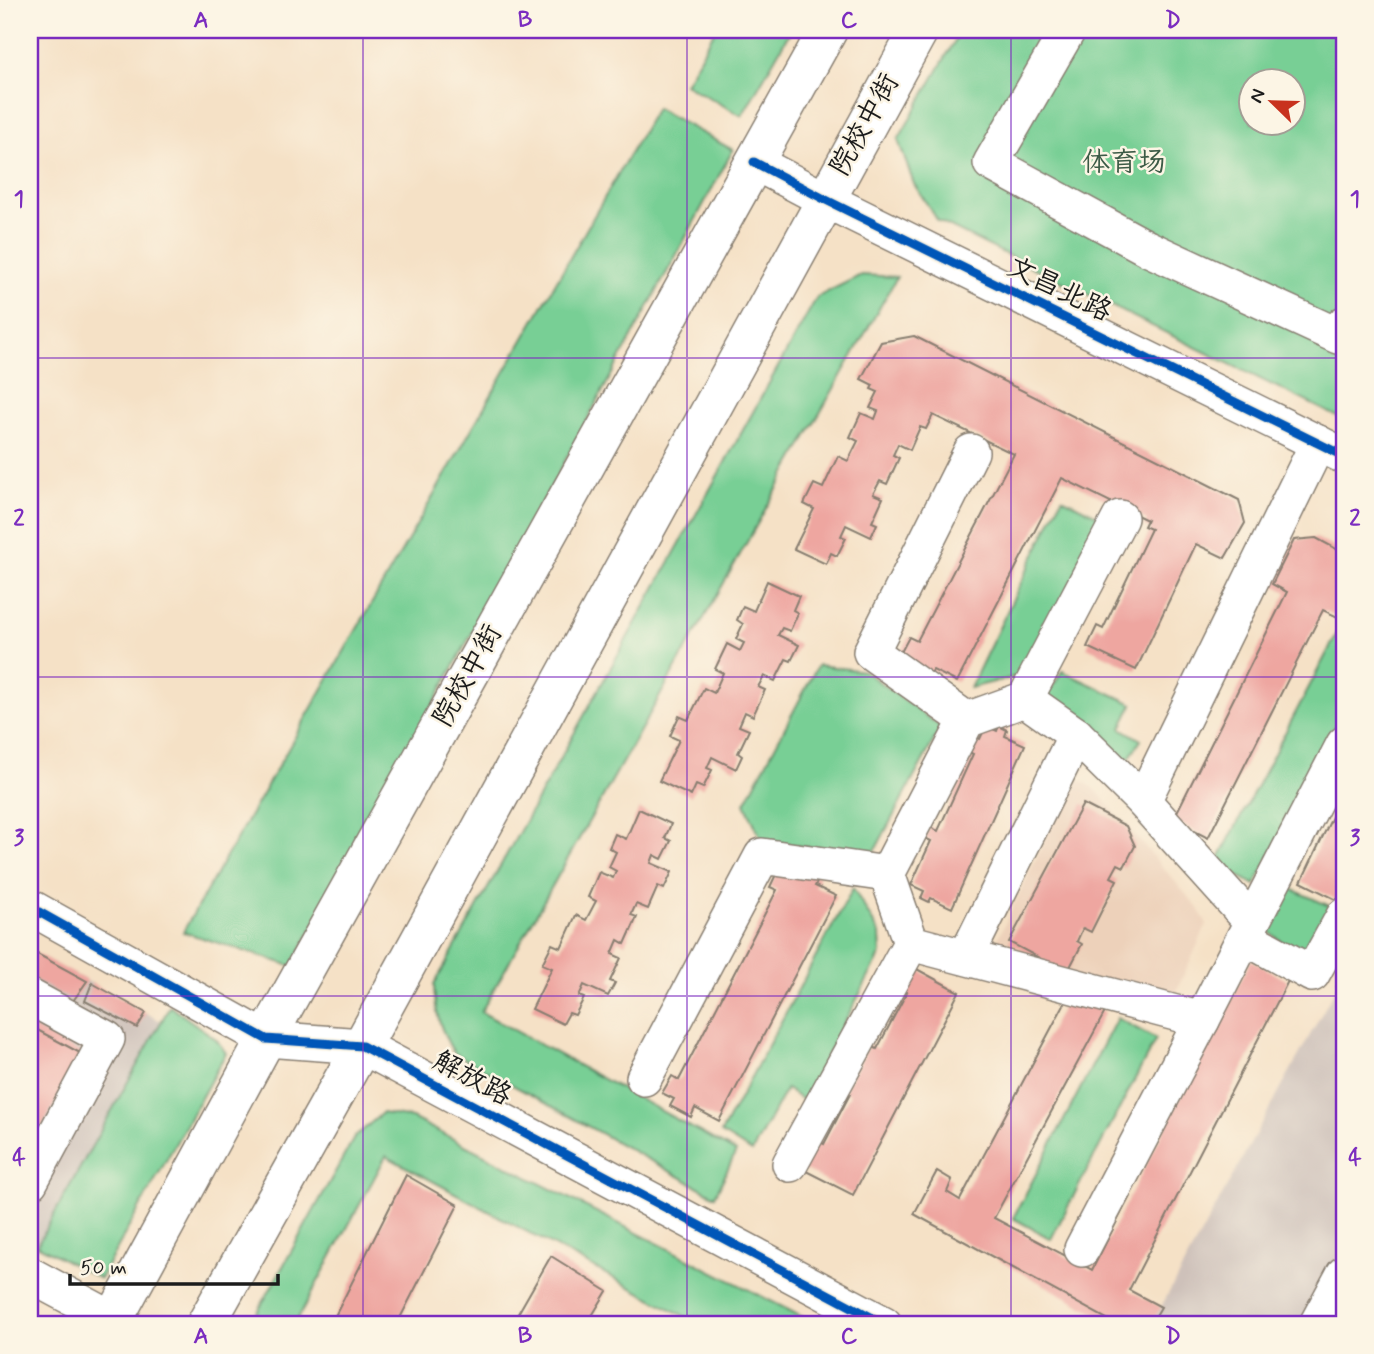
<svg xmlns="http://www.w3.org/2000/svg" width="1374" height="1354" font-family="Mynerve,'LXGW WenKai TC',sans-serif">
  <rect width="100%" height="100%" fill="#fcf5e5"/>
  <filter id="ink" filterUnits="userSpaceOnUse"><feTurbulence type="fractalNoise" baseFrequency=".0143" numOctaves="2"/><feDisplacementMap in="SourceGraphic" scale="14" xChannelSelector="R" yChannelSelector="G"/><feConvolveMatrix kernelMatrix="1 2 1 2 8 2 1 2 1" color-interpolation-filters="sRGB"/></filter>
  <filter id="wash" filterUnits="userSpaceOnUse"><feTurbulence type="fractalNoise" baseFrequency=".00686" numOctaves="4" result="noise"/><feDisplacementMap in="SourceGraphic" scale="28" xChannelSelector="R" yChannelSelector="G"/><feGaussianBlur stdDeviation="1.57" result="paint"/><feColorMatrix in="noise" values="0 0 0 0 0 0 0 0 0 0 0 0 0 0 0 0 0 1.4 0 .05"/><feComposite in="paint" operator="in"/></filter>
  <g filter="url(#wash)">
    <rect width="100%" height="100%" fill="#f5e1c6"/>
    <polygon fill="#edd1ba" points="1075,777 1094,788 1197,907 1207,924 1175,994 1152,998 991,953"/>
    <g fill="#cec1ba">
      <polygon points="30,950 161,1021 30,1257"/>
      <polygon points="1344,973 1344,1324 1151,1324 1161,1307"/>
    </g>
    <g fill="#78cf95" stroke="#4a7658" stroke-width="2" fill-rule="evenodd">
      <polygon points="715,30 791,30 742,116 685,84"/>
      <path d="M961,30H1344V420L938,221L914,184L898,140ZM1252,80H1294V122H1252Z"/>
      <polygon points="656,108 733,150 292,966 183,932"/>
      <path d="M861,275L897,277L481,1012L736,1152L715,1196L454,1053C440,1030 435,1012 434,985L817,297Z"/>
      <polygon points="1062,498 1103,518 1027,674 970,688"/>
      <polygon points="1338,632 1344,636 1344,710 1255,885 1216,864"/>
      <polygon points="818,665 864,671 941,727 872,856 762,841 745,803"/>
      <polygon points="1062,671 1133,704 1121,728 1141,740 1123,768 1047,697"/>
      <polygon points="1280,884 1334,908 1309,947 1293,950 1267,930"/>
      <polygon points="853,888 880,934 881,954 803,1100 786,1089 752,1152 721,1133"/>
      <polygon points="170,1006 216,1039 226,1053 100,1279 37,1245"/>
      <polygon points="1117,1018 1156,1039 1051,1239 1013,1218"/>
      <polygon points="382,1113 412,1118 816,1324 699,1324 386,1156 295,1324 251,1324 354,1138"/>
    </g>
    <g id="blocks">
      <g fill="#eea6a0">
        <polygon points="914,336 1239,500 1245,523 1225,558 1196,544 1136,670 1087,647 1097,626 1103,629 1151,529 1144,526 1147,520 1062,478 957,682 933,670 928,678 900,654 909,637 917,641 1014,454 933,415 926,429 920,427 910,450 898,444 893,455 899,458 887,484 880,481 873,494 883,498 872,522 877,524 871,537 846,525 841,536 846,538 837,556 831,553 826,564 794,549 814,509 804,504 814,484 823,488 838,456 848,461 858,441 850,437 861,413 875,419 878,411 870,408 878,392 871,389 873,385 861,379 881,342"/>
        <polygon points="1316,538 1344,553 1344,620 1323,610 1208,838 1173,820 1287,592 1272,584 1294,540"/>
        <polygon points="767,581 799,596 793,610 798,613 790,631 782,628 778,635 799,645 791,661 786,659 775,681 764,676 758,687 765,690 753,716 745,712 739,726 749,730 738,753 742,756 736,769 712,757 707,768 712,770 703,788 696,785 691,796 659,781 679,740 670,736 679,716 688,720 704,688 714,693 723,673 715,669 727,644 740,651 744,643 736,639 743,624 737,620 743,606 754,611"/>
        <polygon points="986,726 997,731 999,726 1007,730 1005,736 1025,745 952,908 931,898 929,902 921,898 924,891 911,885 931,841 925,838 930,827 938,831 973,754 967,751 973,736 980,739"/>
        <polygon points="1344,792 1344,885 1337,900 1301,882"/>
        <polygon points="1083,804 1126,826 1135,846 1124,867 1118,864 1111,877 1117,880 1091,932 1083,928 1077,941 1082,944 1069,969 1060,969 1009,942"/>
        <polygon points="639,809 671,824 665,838 671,841 662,859 654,855 651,863 672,872 664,889 658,886 648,909 636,904 631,915 637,917 625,944 618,940 612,954 621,958 610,981 615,983 608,996 584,985 579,996 584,998 575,1015 569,1013 563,1024 532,1009 552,968 542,964 552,944 561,948 576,915 586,920 596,901 588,897 599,872 613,878 616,871 609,867 616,852 609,848 615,834 626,839"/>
        <polygon points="781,864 820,877 815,886 836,896 719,1121 695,1108 691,1117 670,1106 674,1099 662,1093 672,1076 679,1080 777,890 770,887"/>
        <polygon points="30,950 87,981 73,1001 30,977"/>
        <polygon points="1251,960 1288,981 1129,1290 1161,1307 1151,1324 1116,1324 914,1214 937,1171 952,1180 947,1192 960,1200 1069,995 1105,1012 994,1218 1092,1270"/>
        <polygon points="913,967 959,992 853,1195 802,1169 817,1140 824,1144 850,1094 844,1092 869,1045 877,1049 907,992 901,989"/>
        <polygon points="1344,973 1344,992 1336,988"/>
        <polygon points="92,983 146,1013 137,1028 85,1001"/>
        <polygon points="30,1026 82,1054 30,1149"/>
        <polygon points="406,1175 458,1205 397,1324 331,1324"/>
        <polygon points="551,1256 607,1291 587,1324 512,1324"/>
      </g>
    </g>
  </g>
  <g filter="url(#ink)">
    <use href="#blocks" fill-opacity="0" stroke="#887e71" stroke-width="2"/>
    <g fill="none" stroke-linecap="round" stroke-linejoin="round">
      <g stroke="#887e71" stroke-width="38">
        <g id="minor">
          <polyline points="1068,30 991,163 1147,248 1338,336 1344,324"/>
          <polyline points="754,162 824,199 1344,456"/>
          <polygon points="1025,699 1076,735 1143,801 1252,922 1202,1020 911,943 887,874 967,720"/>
          <polyline points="1025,699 1120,518"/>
          <polyline points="967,720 871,652 971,452"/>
          <polyline points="1143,801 1318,443"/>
          <polyline points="30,907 266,1039 362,1046 884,1324"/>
          <polyline points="1252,922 1344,744"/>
          <polyline points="1245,937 1312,974 1344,916"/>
          <polyline points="966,957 1076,735"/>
          <polyline points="30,997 107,1039 30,1182"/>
          <polyline points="644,1078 762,856 887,874"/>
          <polyline points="790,1164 911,943"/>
          <polyline points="1082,1249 1202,1020"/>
          <polyline points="30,1275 114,1320"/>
          <polyline points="1317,1324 1344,1274"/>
        </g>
      </g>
      <g stroke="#887e71" stroke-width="41">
        <g id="major">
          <polyline points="111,1324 266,1039 828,30"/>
          <polyline points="206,1324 362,1046 919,30"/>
        </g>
      </g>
      <use href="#minor" stroke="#fff" stroke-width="35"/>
      <use href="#major" stroke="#fff" stroke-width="38"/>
      <g stroke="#fcf5e5" stroke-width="13">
        <g id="cycleway">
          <polyline points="754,162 824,199 1344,456"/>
          <polyline points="30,907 266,1039 362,1046 884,1324"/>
        </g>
      </g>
      <use href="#cycleway" stroke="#0057b8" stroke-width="9"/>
    </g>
  </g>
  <path fill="none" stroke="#7b2cbf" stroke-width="2" stroke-opacity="0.55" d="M363,30V1324M687,30V1324M1011,30V1324M30,358H1344M30,677H1344M30,996H1344"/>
  <g text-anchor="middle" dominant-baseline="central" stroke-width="5" stroke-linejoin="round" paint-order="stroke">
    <g font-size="28" fill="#1c1c1c" stroke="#fcf5e5">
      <text transform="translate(865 125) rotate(-61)">院校中街</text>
      <text transform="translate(1059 290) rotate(26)">文昌北路</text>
      <text transform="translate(468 676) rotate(-61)">院校中街</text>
      <text transform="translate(472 1079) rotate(28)">解放路</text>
    </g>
    <g font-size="28" fill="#3c5b46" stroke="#fcf5e5">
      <text x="1124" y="163">体育场</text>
    </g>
  </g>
  <rect width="1374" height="1354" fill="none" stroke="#fcf5e5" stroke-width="77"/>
  <g transform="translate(1272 102) rotate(293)"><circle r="33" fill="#fcf5e5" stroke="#a29e95" stroke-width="2"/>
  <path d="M0-5L12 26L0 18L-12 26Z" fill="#c8321e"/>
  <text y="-10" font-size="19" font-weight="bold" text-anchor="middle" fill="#1c1c1c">N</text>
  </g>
  <path d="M70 1274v10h208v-10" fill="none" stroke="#1c1c1c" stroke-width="3.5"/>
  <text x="80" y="1274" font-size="21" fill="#1c1c1c" stroke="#fcf5e5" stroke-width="5" paint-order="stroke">50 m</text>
  <rect x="38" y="38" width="1298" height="1278" fill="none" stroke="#7b2cbf" stroke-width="2.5"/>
  <g font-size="23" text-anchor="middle" font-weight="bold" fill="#7b2cbf">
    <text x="201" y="27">A</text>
    <text x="525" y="27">B</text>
    <text x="849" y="27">C</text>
    <text x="1173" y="27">D</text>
    <text x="19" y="206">1</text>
    <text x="1355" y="206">1</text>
    <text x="19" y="525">2</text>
    <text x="1355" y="525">2</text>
    <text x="19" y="845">3</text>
    <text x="1355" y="845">3</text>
    <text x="19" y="1164">4</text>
    <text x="1355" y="1164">4</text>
    <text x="201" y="1343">A</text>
    <text x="525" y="1343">B</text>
    <text x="849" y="1343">C</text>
    <text x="1173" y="1343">D</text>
  </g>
</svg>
